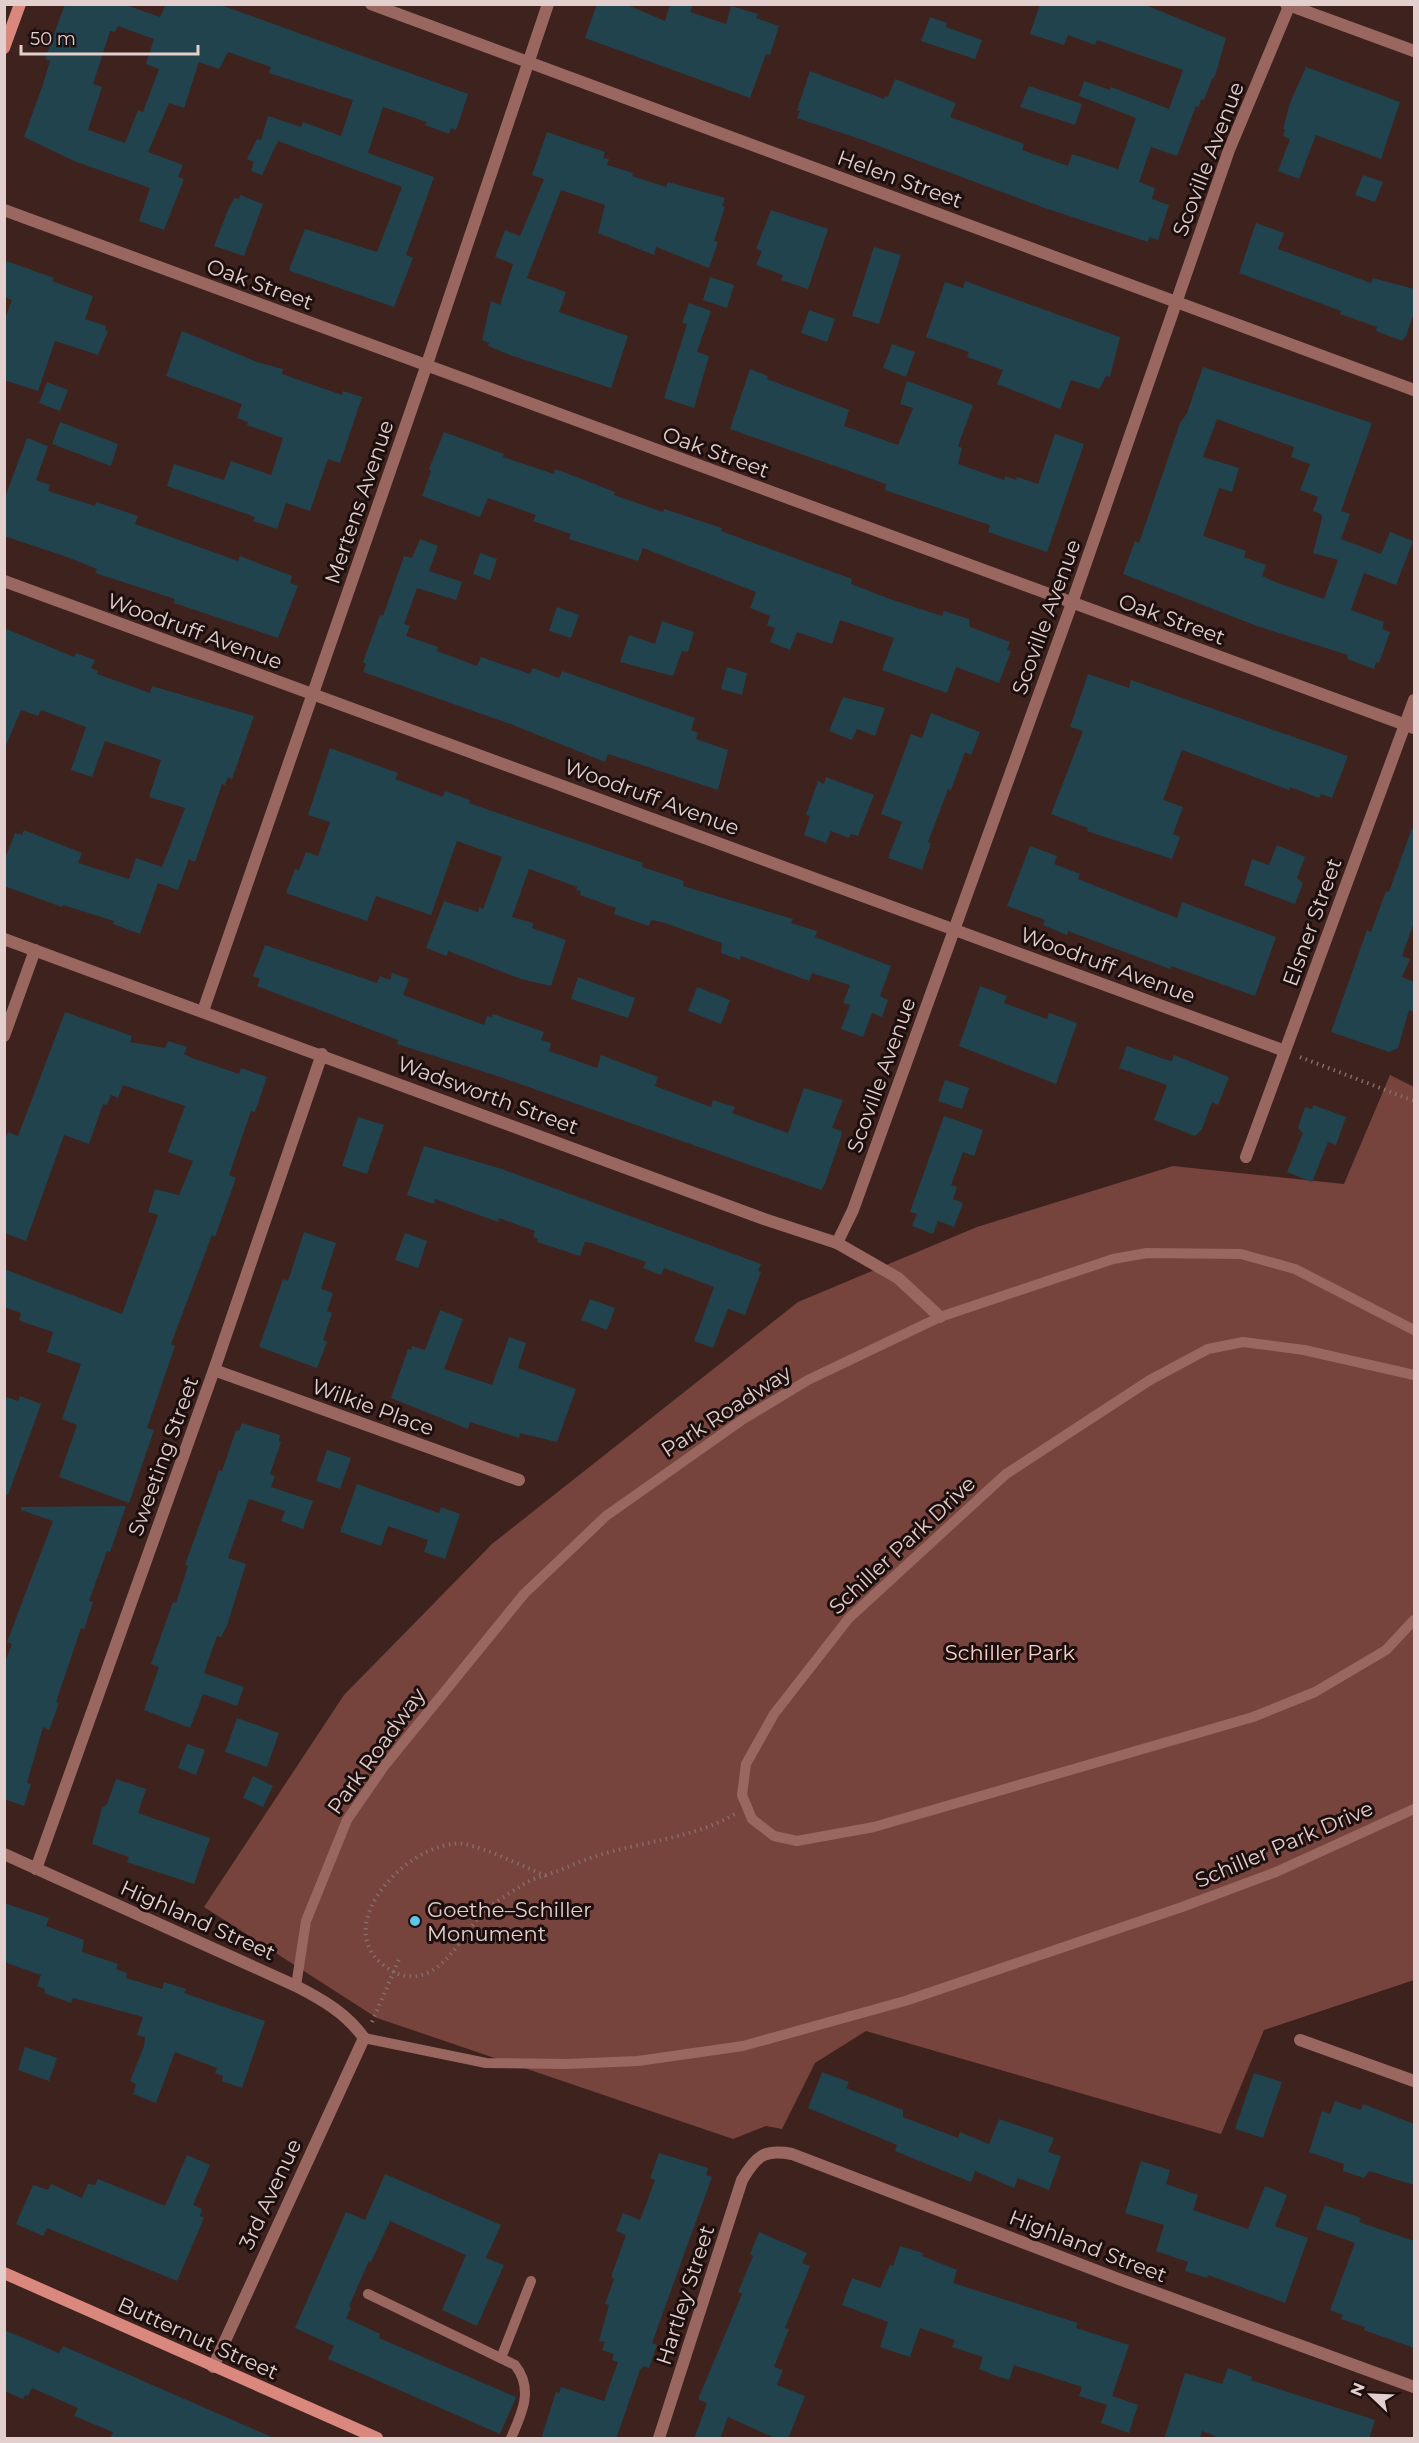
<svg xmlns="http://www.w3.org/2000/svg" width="1419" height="2443" font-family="Montserrat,sans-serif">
  <rect width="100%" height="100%" fill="#3e221e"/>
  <polygon fill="#77433d" points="1390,1075 1414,1087 1414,1980 1264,2030 1221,2134 866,2031 815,2063 782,2129 766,2126 733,2139 377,2018 204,1907 344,1695 492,1544 798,1302 977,1227 1173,1166 1344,1184"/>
  <g fill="#20434e" fill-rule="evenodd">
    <path d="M65,4H123L160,17L166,4H218L468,94L456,130L451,128L449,134L425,125L427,122L383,107L368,153L434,177L406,255L413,258L394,307L290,271V267L305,229L377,252L402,187L278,141L262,175L251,171L254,162L247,159L257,139L261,140L268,116L301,127L303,122L341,136L353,100L269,73L271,67L228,52L219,69L199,62L184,108L169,103L148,152L183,165L178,177L184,179L164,230L139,221L150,188L74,161L24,137L43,84L50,61L45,59ZM118,26L154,39L146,64L159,69L143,112L138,110L125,143L88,130L102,87L93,84L110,31L115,32Z"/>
    <polygon points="597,4 625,4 665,21 670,4 693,4 690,12 726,24 731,6 758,14 756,18 779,26 770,55 766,54 750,98 585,38"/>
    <polygon points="1040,4 1143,4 1226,38 1215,76 1212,79 1204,100 1201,99 1199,107 1196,106 1177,156 1151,147 1139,182 1155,188 1152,199 1169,205 1158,240 1149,237 1148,242 1042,207 860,139 797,118 800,111 797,110 810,71 884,99 885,96 888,97 895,79 956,103 950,117 1024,144 1022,150 1068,166 1072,154 1118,169 1136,118 1079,96 1084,81 1110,90 1111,87 1169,109 1183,70 1097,40 1095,45 1068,35 1064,45 1030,34"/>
    <polygon points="930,17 947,23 946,27 982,40 975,59 921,41"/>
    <polygon points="1306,67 1400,102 1381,159 1316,135 1299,179 1278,171 1290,139 1283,136 1285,129 1283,129 1290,103"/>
    <polygon points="1029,86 1082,104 1075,125 1020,107"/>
    <polygon points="547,132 605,152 603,158 609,159 607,165 633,173 632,176 666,187 668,182 725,198 722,206 725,207 714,241 718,242 709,268 656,247 654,255 598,233 605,205 561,190 527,278 566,292 559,312 628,336 611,388 510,355 488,346 489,343 482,340 491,301 500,305 513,264 495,257 505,230 520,236 544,179 532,175"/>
    <polygon points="1363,175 1383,182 1375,202 1355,195"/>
    <polygon points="240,195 263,204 244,256 214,246 228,210 234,198 239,199"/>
    <polygon points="771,210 828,229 808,289 781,280 783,275 756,265 762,251 756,249"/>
    <polygon points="1256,223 1284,233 1278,249 1371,283 1373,278 1414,289 1414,312 1406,336 1402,341 1376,331 1377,327 1340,314 1341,311 1239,273"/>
    <polygon points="874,247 901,255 879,324 852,316"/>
    <polygon points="4,260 54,278 52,281 93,296 85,319 106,326 105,330 108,331 98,355 55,341 38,391 4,380 4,321 12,300 4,297"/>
    <polygon points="710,277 734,285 727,308 703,300"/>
    <polygon points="965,281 1120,337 1110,377 1106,376 1099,389 1071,380 1060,409 997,384 1003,370 967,357 969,352 926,337 945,282 963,288"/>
    <polygon points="689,303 711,311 697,352 709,356 694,408 664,398 687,324 682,323"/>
    <polygon points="809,310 835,319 827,342 801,333"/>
    <polygon points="182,331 257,362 283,369 282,374 342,395 343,391 362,397 340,463 328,459 310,511 286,503 277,529 253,521 255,517 167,486 174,464 224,480 231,461 271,475 283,438 247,425 248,422 237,418 242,404 166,376"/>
    <polygon points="892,344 915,352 906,377 883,368"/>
    <path d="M1203,367L1372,423L1341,511L1350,514L1341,539L1381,554L1390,532L1413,541L1396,585L1364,573L1351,610L1384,622L1382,629L1390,632L1379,663L1376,662L1374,669L1347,659L1348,655L1257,626L1123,574L1135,541L1139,543L1180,423L1187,413ZM1217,419L1294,447L1291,457L1310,464L1300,490L1318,497L1313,511L1321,514L1322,518L1313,553L1338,560L1324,599L1275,582L1262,576L1266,565L1244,557L1246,551L1203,536L1219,488L1232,492L1239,468L1203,457Z"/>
    <polygon points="750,369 768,376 767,379 849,410 844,426 898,445 913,408 900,404 907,381 973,405 958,446 962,448 958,464 1004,480 1005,476 1016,480 1017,477 1038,484 1055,434 1084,444 1047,552 988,532 990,525 885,490 886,484 730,429"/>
    <polygon points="47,382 68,390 60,411 39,403"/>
    <polygon points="60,422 118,444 111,466 52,444"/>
    <polygon points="444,432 504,454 503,457 554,474 555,469 574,476 615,492 614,495 663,512 664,509 722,528 721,531 852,579 851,584 890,599 942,616 944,611 969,619 970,627 1010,642 1007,650 1011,651 999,683 956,667 947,693 882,670 894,638 840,620 832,644 797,632 790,650 770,642 775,628 767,625 770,616 750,608 756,592 643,548 638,561 569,539 571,534 533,521 536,515 488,498 480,517 422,496 431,471 429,469"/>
    <polygon points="27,438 48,446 36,480 50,485 48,491 95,506 96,502 138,516 135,524 238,561 240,556 292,576 290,583 298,586 278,638 174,603 175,599 95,573 97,569 67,557 4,536 4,500"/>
    <polygon points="420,539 438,546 429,571 462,582 456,600 417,588 404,624 410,626 406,636 438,647 437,651 477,666 481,657 530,674 533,668 559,678 562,671 695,718 691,730 698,733 696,739 728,750 718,790 608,754 605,762 513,725 363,672 366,664 363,662 380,615 383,616 404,556 412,558"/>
    <polygon points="480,553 497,559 490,580 473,574"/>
    <polygon points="557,607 579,615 571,638 549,631"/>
    <polygon points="662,621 694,632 688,652 682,651 673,676 620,662 629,635 655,644"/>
    <polygon points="4,628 74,657 76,653 95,660 91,668 98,671 97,674 150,693 152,686 254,716 232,779 228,777 225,785 222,784 195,862 189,859 178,890 158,883 140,934 113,924 114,921 63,905 62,907 4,886 4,861 15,833 22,835 24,830 82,853 78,863 129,879 136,858 162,867 185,808 149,797 161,760 105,741 92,777 71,770 86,727 41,710 38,716 21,710 4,750"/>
    <polygon points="727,667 747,673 742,695 721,689"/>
    <polygon points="1088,674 1129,688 1131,680 1348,756 1332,798 1321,794 1319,798 1290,787 1289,790 1182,750 1163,800 1183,807 1173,834 1180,837 1172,859 1108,838 1087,831 1088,828 1051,814 1083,731 1070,727"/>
    <polygon points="843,697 885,708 875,736 857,729 852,740 829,731"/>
    <polygon points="931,713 980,732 971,755 965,752 951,790 948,789 928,842 931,843 922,870 888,858 902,822 881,814 911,734 922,738"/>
    <polygon points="330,748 398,773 395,779 443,797 445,791 470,800 469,803 643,863 642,867 684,881 683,886 793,919 791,923 817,931 815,937 891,966 880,996 888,1000 882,1017 872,1013 863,1037 841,1029 850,1005 843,1003 850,985 812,973 809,981 741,956 740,960 721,953 722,943 662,922 651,920 649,926 614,914 616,908 580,895 581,891 576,890 577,887 529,869 512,917 533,923 532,928 566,940 551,986 521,979 448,951 447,956 426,948 444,901 478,912 479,907 483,909 502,857 457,841 431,915 376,896 367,921 286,893 295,869 299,870 306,852 318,856 330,822 308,815"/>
    <polygon points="826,777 874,795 858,836 851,834 849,838 831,831 826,843 804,835 810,816 806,815 818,781 824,784"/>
    <polygon points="1412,828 1414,828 1414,922 1402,956 1410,959 1402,977 1414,982 1414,1012 1409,1010 1398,1048 1389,1052 1331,1032 1367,930 1371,932 1386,891 1389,892"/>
    <polygon points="1277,845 1305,857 1297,878 1303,883 1295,904 1244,885 1252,859 1269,865"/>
    <polygon points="1030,846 1057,856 1054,864 1080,874 1078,879 1177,918 1182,902 1276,937 1255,996 1171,966 1170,969 1068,931 1067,935 1043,925 1045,920 1007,906"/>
    <polygon points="265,945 377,983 380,976 390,980 392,973 409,979 403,995 484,1025 487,1016 492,1017 493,1014 544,1032 541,1040 551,1043 549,1051 597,1068 601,1055 658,1077 655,1086 711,1107 713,1100 735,1107 732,1113 788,1133 804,1088 843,1100 832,1128 842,1131 841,1137 825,1184 821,1190 497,1076 397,1044 398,1040 257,986 260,979 253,976"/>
    <polygon points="578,977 635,998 628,1018 571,999"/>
    <polygon points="980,986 1007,996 1004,1003 1047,1019 1049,1013 1077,1023 1056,1084 959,1046"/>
    <polygon points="697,987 730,1000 721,1024 688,1011"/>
    <polygon points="65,1012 132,1036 130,1042 165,1048 168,1041 187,1047 184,1054 192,1058 239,1074 241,1068 267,1077 255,1112 251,1111 229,1175 236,1178 215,1237 212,1235 171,1344 175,1346 147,1428 154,1430 129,1503 59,1477 77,1425 62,1419 81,1364 47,1352 53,1332 23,1322 19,1320 21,1313 4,1307 4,1269 122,1314 158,1215 148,1212 155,1189 179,1195 193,1161 168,1152 185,1106 123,1085 118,1098 111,1095 107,1105 103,1104 89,1144 64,1135 26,1241 4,1233 4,1142 8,1132 18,1136"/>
    <polygon points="1127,1046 1167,1060 1172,1061 1174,1055 1229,1077 1218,1105 1212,1102 1202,1129 1195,1136 1154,1120 1167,1085 1119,1068"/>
    <polygon points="945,1080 969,1088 962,1109 938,1101"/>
    <polygon points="1313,1105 1346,1117 1336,1145 1328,1142 1312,1182 1287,1172 1303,1133 1298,1128 1305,1107 1312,1109"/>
    <polygon points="944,1116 983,1130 974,1156 963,1152 951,1185 957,1187 953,1199 963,1203 954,1227 938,1221 933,1234 912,1226 917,1214 910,1212"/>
    <polygon points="358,1117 384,1125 367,1174 342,1166"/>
    <polygon points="424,1146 502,1169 761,1264 758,1271 761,1272 745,1315 728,1309 713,1348 694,1341 714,1287 664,1268 661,1275 643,1268 646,1262 592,1243 585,1242 580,1256 537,1242 538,1239 533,1237 535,1231 499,1218 498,1222 435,1199 434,1204 407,1195"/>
    <polygon points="304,1232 336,1243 321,1289 333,1293 327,1311 332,1313 323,1340 327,1342 317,1368 259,1347 283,1279 288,1281"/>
    <polygon points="405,1233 427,1241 418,1268 395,1260"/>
    <polygon points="590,1299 615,1308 607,1330 581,1320"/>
    <polygon points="440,1310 463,1319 444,1369 492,1385 509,1337 526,1343 518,1368 576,1389 557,1442 520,1433 519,1438 470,1422 468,1429 391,1398 408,1349 411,1350 412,1346 425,1350"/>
    <polygon points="4,1396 18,1401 20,1396 41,1404 8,1495 4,1494"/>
    <polygon points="242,1423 280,1435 279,1441 281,1442 270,1474 275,1476 271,1487 313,1501 303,1529 281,1521 285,1511 249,1499 228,1558 246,1564 227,1626 221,1637 217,1636 204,1673 244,1687 237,1706 203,1694 190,1728 144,1710 159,1667 151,1664 173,1602 176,1603 188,1566 185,1565 219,1470 222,1471 236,1430 239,1431"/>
    <polygon points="327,1450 351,1458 340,1489 316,1481"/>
    <polygon points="357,1484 439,1513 441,1507 460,1514 445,1559 424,1552 428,1540 388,1526 381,1546 340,1532"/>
    <polygon points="126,1506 110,1552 107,1551 89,1601 93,1602 84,1629 81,1628 56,1702 59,1703 49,1730 43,1727 27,1783 31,1784 24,1806 4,1799 4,1664 12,1644 7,1642 53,1521 21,1510 21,1507"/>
    <polygon points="237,1718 279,1733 267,1767 225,1752"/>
    <polygon points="187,1744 205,1750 196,1775 178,1768"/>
    <polygon points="253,1776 273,1786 263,1807 243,1798"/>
    <polygon points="116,1779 146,1789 138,1813 210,1838 194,1884 127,1862 129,1857 92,1844 102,1808 107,1804"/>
    <polygon points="4,1903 49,1918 46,1926 84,1940 82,1952 118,1964 116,1969 127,1973 126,1978 162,1989 164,1982 186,1989 184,1993 265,2021 242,2088 222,2081 223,2076 215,2073 217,2068 175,2052 156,2103 133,2094 136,2084 130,2081 144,2046 145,2037 137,2035 143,2017 73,1998 71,2003 44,1993 45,1989 37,1986 41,1975 4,1962"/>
    <polygon points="25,2047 57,2058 49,2081 18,2070"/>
    <polygon points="822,2072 849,2082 846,2088 903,2110 903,2117 958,2138 960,2132 989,2144 999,2119 1054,2138 1048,2152 1061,2156 1049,2190 1018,2178 1014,2188 975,2171 971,2182 895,2151 897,2145 808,2108"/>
    <polygon points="1254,2073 1282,2082 1263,2138 1235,2129"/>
    <polygon points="1335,2101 1361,2110 1363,2104 1414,2124 1414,2185 1369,2171 1364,2178 1343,2171 1344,2164 1309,2152 1322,2111 1330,2114"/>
    <polygon points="659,2153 708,2168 706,2175 712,2177 652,2343 657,2345 649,2368 643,2366 640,2370 616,2439 541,2439 556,2392 559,2393 561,2387 604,2401 618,2362 612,2360 614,2354 602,2350 605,2342 599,2341 609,2305 605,2304 614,2279 611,2277 626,2235 616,2231 623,2213 640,2220 655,2180 650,2178"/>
    <polygon points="187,2155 210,2165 193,2205 202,2209 200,2216 204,2218 177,2281 47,2228 43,2236 16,2224 33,2185 48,2190 51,2184 82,2198 88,2184 95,2185 98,2179 165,2206"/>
    <polygon points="1141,2161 1170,2170 1166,2184 1198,2195 1193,2210 1248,2229 1265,2186 1287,2195 1275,2226 1308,2238 1285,2303 1208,2275 1207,2278 1185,2271 1188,2262 1156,2251 1164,2225 1125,2213"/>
    <polygon points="385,2174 501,2225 486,2258 504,2265 477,2326 442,2310 466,2255 390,2221 371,2262 369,2261 349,2306 351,2308 346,2318 380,2334 379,2338 516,2397 500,2434 328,2359 334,2346 295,2328 346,2212 365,2220"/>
    <polygon points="1325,2205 1361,2218 1359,2222 1414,2241 1414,2348 1364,2330 1365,2327 1341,2319 1343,2315 1330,2310 1355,2243 1316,2229"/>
    <polygon points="759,2232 807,2253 802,2263 810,2266 785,2328 789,2329 774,2367 783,2370 777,2385 805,2396 788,2439 777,2439 728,2417 720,2439 694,2439 707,2403 699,2400 699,2397 742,2294 738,2292 753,2256 750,2254"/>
    <polygon points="900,2246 923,2253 922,2256 957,2270 953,2283 1078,2323 1076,2328 1129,2345 1112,2396 1138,2405 1129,2433 1101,2423 1107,2405 1079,2396 1082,2387 1014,2365 1009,2380 991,2374 979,2369 983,2357 952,2347 955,2340 920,2328 910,2357 880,2347 888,2322 842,2305 852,2278 880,2288 890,2265 893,2266"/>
    <polygon points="4,2330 59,2353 63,2346 276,2439 110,2439 113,2432 74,2416 78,2408 32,2388 28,2396 25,2395 23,2399 4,2391"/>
    <polygon points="1228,2368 1252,2377 1251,2380 1375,2420 1369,2439 1222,2439 1202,2431 1200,2439 1164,2439 1185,2373 1222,2384"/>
  </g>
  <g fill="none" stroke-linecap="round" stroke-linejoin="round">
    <g stroke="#856c69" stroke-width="4" stroke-dasharray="1.5 4.5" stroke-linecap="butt">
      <polyline points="1300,1057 1414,1101"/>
      <path d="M546,1876C525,1867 485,1848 465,1844C414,1837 330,1921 382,1964C390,1970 395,1974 406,1976C445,1981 462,1932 486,1910C497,1900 512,1892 524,1884C534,1878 547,1875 558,1871C572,1865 586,1859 600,1855C645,1841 694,1838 735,1814"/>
      <polyline points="372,2022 400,1957"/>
    </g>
    <g stroke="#9a6760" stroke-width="10">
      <polyline points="1414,1375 1304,1350 1243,1342 1208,1349 1150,1380 1006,1474 849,1618 774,1714 746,1764 742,1795 752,1819 774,1836 797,1841 874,1827 1253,1717 1315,1692 1386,1650 1414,1620"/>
      <polyline points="296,1986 306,1921 347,1820 385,1765 524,1594 606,1516 742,1420 808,1380 940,1317 1113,1259 1147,1253 1241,1254 1295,1269 1414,1330"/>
      <polyline points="364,2038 486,2063 566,2064 638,2061 743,2046 905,2001 1182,1907 1276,1872 1414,1809"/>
      <path d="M368,2294L515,2365C534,2389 522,2413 511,2438"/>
      <polyline points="501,2358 531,2281"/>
    </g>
    <g stroke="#9a6760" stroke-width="12">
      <polyline points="371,4 1414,390"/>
      <polyline points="1286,4 1414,51"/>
      <polyline points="4,210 1414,728"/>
      <polyline points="4,581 1285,1051"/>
      <polyline points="4,939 764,1219 837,1243 898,1278 940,1317"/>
      <polyline points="203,1011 426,367 548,4"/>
      <polyline points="4,1036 35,950"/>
      <polyline points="1246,1157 1414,700"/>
      <polyline points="837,1243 853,1210 1072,603 1229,150 1290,4"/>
      <polyline points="214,1370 519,1480"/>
      <path d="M4,1854L296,1986C323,2000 346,2013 364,2038L213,2367"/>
      <polyline points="36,1869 214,1370 322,1054"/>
      <polyline points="1300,2040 1414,2081"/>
      <path d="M659,2438L742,2180C756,2156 764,2149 792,2154L1116,2278L1414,2387"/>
    </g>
    <g stroke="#da887d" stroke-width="12">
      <polyline points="4,48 20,4"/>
      <polyline points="4,2273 377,2438"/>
    </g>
  </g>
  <circle fill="#5dc7e8" stroke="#1c0f0e" stroke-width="2" cx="415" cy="1921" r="6"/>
  <g text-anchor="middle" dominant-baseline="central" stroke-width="6" stroke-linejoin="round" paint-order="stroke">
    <g font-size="21" fill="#e3cfcd" stroke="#1c0f0e">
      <text transform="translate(1208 159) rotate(-69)">Scoville Avenue</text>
      <text transform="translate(900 179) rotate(20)">Helen Street</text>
      <text transform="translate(260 284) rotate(20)">Oak Street</text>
      <text transform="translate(716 452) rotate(20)">Oak Street</text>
      <text transform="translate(359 502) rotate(-71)">Mertens Avenue</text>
      <text transform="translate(1046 617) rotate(-70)">Scoville Avenue</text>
      <text transform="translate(1172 619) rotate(20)">Oak Street</text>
      <text transform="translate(195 631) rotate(20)">Woodruff Avenue</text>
      <text transform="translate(652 797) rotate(20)">Woodruff Avenue</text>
      <text transform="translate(1312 922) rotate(-70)">Elsner Street</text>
      <text transform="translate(1108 965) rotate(20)">Woodruff Avenue</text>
      <text transform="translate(881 1075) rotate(-70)">Scoville Avenue</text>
      <text transform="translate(488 1095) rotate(20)">Wadsworth Street</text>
      <text transform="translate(373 1407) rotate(20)">Wilkie Place</text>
      <text transform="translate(726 1411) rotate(-33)">Park Roadway</text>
      <text transform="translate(163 1456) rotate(-70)">Sweeting Street</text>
      <text transform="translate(902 1545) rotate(-43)">Schiller Park Drive</text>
      <text transform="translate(376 1751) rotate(-54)">Park Roadway</text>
      <text transform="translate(1284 1844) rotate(-23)">Schiller Park Drive</text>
      <text transform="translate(198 1920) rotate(24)">Highland Street</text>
      <text transform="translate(270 2194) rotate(-65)">3rd Avenue</text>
      <text transform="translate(1088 2246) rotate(21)">Highland Street</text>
      <text transform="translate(685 2295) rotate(-72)">Hartley Street</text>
      <text transform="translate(198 2338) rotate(24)">Butternut Street</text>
    </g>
    <g font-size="21" fill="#f9cfc9" stroke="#1c0f0e">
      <text x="1010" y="1652">Schiller Park</text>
    </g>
    <g font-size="21" fill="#e3cfcd" stroke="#1c0f0e" text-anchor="start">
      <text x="427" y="1909">Goethe–Schiller<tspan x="427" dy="24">Monument</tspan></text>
    </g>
  </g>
  <rect width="1419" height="2443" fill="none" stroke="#e3cfcd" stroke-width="12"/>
  <g transform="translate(1371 2395) rotate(293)" stroke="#1c0f0e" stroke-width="4.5" paint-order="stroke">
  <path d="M0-4.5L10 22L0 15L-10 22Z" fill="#e3cfcd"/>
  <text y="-9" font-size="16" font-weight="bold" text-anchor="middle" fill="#e3cfcd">N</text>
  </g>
  <path d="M21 45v9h177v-9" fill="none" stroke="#e3cfcd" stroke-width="3"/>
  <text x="30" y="45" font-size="18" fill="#e3cfcd" stroke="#1c0f0e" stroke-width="4.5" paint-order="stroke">50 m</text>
</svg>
